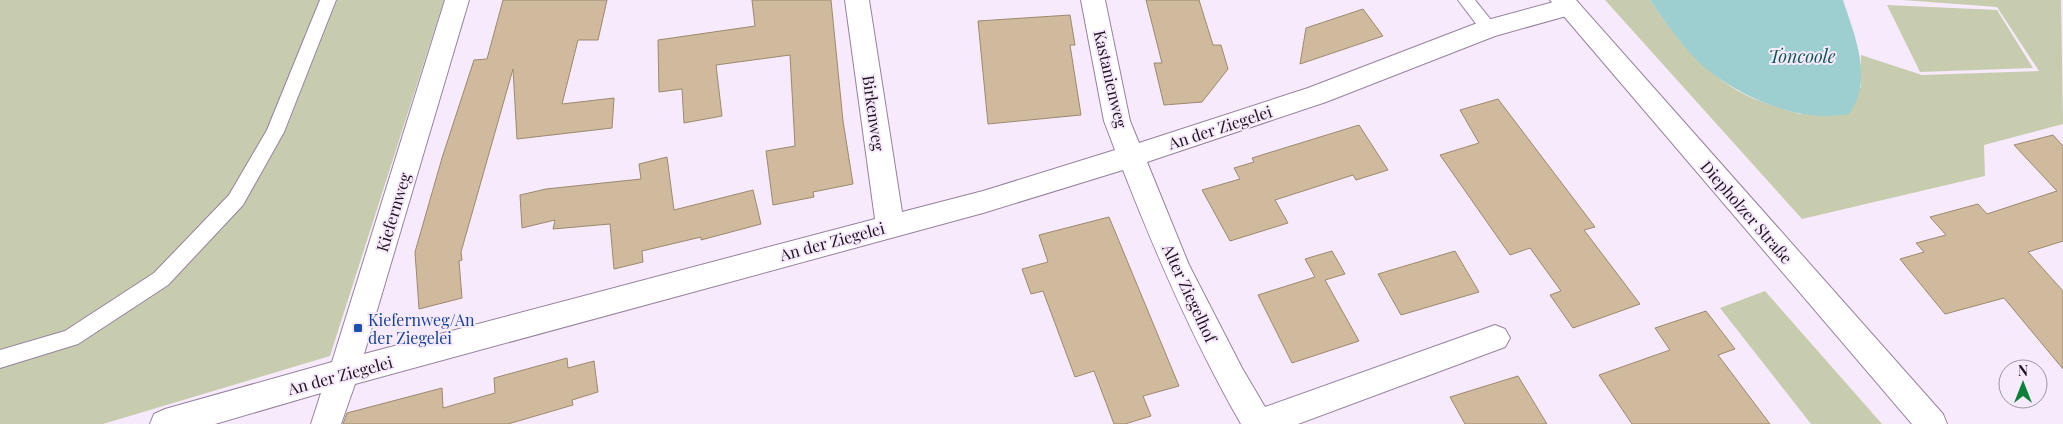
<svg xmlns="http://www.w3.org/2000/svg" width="2063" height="424" font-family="'Playfair Display',serif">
  <rect width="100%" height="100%" fill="#f7eafc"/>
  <g fill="#c8ccaf">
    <polygon points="0,0 444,0 330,356 103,424 0,424"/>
    <path d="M1605,0H1650C1676,39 1708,78 1752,98C1767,104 1784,109 1800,114L1861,87V55L1922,75L2039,71L1997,7L1902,0H2061L2063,124L1984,145L1985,176L1802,219Z"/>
    <polygon points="1887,5 1997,10 2033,68 1920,72"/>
    <polygon points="1765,291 1882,424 1811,424 1720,308"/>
  </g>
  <path fill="#9dcfd0" d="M1650,0H1843C1855,37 1874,79 1849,114C1801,123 1747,100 1709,71C1688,55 1665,22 1650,0Z"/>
  <g fill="#cfba9d" stroke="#9c896d">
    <polygon points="503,0 607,0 598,40 578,40 562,104 614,98 612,128 517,139 513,69 461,252 462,260 459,261 462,298 419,309 415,252 442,158 474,60 487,59"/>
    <polygon points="752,0 831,0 843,121 853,184 813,192 814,197 773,205 766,151 795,146 790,55 716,65 722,116 684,123 682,89 659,92 658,40 755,26"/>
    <polygon points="1146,0 1199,0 1213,45 1221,45 1228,69 1202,102 1164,105 1154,63 1162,63"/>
    <polygon points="1363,9 1383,36 1300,64 1306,28"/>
    <polygon points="1070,15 1075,45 1070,45 1081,115 988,124 978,21"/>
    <polygon points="1498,99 1595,227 1584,230 1640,304 1573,328 1550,295 1561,291 1530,248 1510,255 1440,155 1479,143 1460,110"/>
    <polygon points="1359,125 1388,170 1356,180 1353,175 1275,200 1288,223 1230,241 1202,190 1240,179 1234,168 1254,162 1252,158"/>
    <polygon points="2053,135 2063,146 2063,241 2028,252 2063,291 2063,369 2004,298 1945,314 1900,259 1924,252 1916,243 1946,235 1930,217 1978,204 1987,214 2057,191 2014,145"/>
    <polygon points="667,157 674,210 753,190 761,224 701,240 701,237 642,251 643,262 614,269 610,224 553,229 555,220 522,228 520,195 546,189 641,179 639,164"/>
    <polygon points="1109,217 1179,386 1143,396 1151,416 1125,424 1114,424 1094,371 1075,377 1043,291 1031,294 1022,269 1048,262 1039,235"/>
    <polygon points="1332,251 1345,274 1325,280 1359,341 1292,363 1258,295 1315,277 1305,259"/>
    <polygon points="1455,251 1479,292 1401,315 1378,274"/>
    <polygon points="1706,311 1735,349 1718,355 1770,424 1632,424 1599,375 1670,350 1655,328"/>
    <polygon points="567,358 568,368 594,361 598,392 572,400 573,405 508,424 343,424 347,413 442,388 443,408 495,393 494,378"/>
    <polygon points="1518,376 1547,424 1465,424 1450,397"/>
  </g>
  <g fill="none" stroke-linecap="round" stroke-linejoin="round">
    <g stroke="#96829e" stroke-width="2">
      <g id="service">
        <polygon points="320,0 336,0 284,132 243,205 168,285 78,344 0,368 0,350 65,331 154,273 229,195 267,130"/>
        <polygon points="1458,0 1475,0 1495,25 1497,29 1495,33 1489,35 1483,33"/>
      </g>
    </g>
    <g stroke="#96829e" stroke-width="2">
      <path id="minor" d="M445,0H469L364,354L875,219L845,0H869L902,212L983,191L1115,150L1104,121L1081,0H1105L1130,121L1139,143L1308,88L1480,22L1561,0L1577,1L1580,7L1577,13L1495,36L1326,102L1147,162L1189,265L1242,368L1265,407L1495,325L1505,329L1510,338L1505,347L1298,424H1241C1194,342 1157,257 1123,170L983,213L355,384L341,424H311L321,393L215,424H150L154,414L165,409L332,362Z"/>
    </g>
    <g stroke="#96829e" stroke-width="2">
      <polygon id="secondary" points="1550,0 1576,0 1943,414 1947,424 1912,424"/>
    </g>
    <use href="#service" fill="#fff" fill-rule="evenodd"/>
    <use href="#minor" fill="#fff" fill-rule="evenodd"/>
    <use href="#secondary" fill="#fff" fill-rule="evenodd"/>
  </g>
  <rect fill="#1a4fb4" stroke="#f7eafc" stroke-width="2" x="353" y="323" width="10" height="10" rx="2.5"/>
  <g text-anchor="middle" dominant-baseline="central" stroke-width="4" stroke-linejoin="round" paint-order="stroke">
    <g font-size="16" fill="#1c141e" stroke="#f7eafc">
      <text transform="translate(1111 79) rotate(77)">Kastanienweg</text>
      <text transform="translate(874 113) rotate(82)">Birkenweg</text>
      <text transform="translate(1220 127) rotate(-18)">An der Ziegelei</text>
      <text transform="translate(393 212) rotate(-73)">Kiefernweg</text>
      <text transform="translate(1747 212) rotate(49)">Diepholzer Straße</text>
      <text transform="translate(832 241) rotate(-15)">An der Ziegelei</text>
      <text transform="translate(1190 293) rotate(65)">Alter Ziegelhof</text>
      <text transform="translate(340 375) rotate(-15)">An der Ziegelei</text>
    </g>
    <g font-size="16" fill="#164399" stroke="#f7eafc" text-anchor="start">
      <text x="368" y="319">Kiefernweg/An<tspan x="368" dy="18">der Ziegelei</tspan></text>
    </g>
    <g font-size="18" font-style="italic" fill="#0d5557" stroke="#f7eafc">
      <text x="1802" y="56">Toncoole</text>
    </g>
  </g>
  <g transform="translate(2023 384)"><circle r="24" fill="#f7eafc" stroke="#9f94a3"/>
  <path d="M0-4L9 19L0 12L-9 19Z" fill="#09813a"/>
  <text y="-8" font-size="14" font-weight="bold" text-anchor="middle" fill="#1c141e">N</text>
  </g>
</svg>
